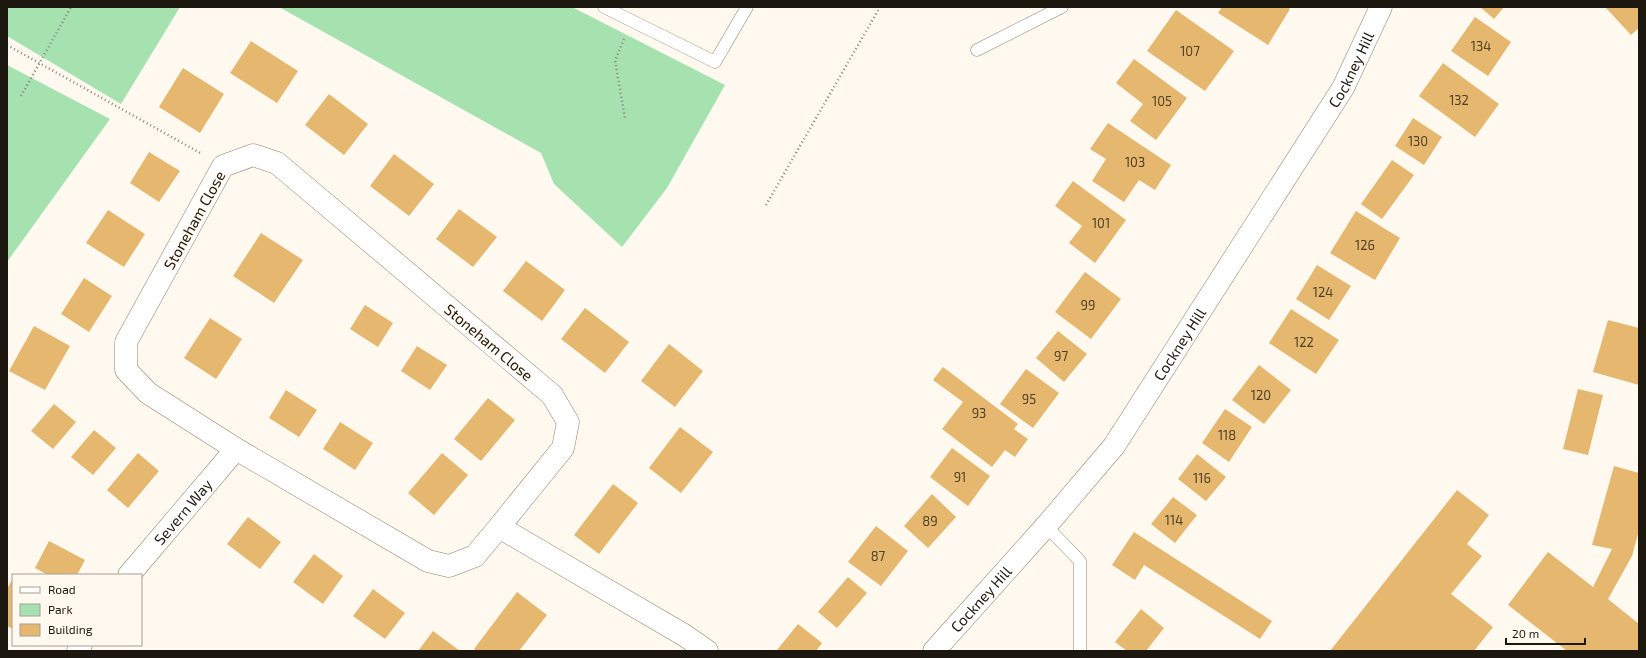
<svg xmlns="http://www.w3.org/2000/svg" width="1646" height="658" font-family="'Exo 2',sans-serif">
  <rect width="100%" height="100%" fill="#fff9ef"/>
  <g fill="#a6e1b0">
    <polygon points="7,7 180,7 121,104 7,36"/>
    <polygon points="279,7 572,7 725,85 667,188 622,247 554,184 541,153"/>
    <polygon points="7,65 110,119 7,262"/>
  </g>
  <g fill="#e6b86f">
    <polygon points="1222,7 1287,7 1290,9 1268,45 1218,13"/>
    <polygon points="1480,7 1504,7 1494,19"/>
    <polygon points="1605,7 1639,7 1639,28 1631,35"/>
    <polygon points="1176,10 1234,51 1205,91 1147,51"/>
    <polygon points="1475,17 1511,42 1488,76 1451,51"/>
    <polygon points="251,41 298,71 277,103 230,73"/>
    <polygon points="1134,59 1187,98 1156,140 1130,121 1143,104 1116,83"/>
    <polygon points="1443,63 1499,104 1475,137 1419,96"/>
    <polygon points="183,68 224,94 200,133 159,107"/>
    <polygon points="329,94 368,124 344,155 305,125"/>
    <polygon points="1413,118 1442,137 1424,165 1395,146"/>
    <polygon points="1108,123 1171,165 1155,190 1139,180 1124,202 1092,181 1106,159 1090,149"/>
    <polygon points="149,152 180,171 159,202 130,183"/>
    <polygon points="394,154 434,184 409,216 370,186"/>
    <polygon points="1392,160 1414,175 1382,219 1361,204"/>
    <polygon points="1073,181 1126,220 1095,263 1069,243 1082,226 1055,206"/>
    <polygon points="459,209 497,237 473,267 436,239"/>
    <polygon points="108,210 145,234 124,267 86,243"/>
    <polygon points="1356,211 1400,238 1375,280 1330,253"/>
    <polygon points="261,233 303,260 274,303 233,276"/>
    <polygon points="526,261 565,290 542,321 503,291"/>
    <polygon points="1317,265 1351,286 1329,320 1296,299"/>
    <polygon points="1085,272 1121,299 1091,339 1055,312"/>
    <polygon points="84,278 112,296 89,332 61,314"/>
    <polygon points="365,305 393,323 378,347 350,329"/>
    <polygon points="585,308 629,342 605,373 561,339"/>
    <polygon points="1291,309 1339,340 1316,374 1269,343"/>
    <polygon points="210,318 242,339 216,379 184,358"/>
    <polygon points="1608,320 1639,328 1639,385 1593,372"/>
    <polygon points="34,326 70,346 45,390 9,371"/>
    <polygon points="1058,331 1087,354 1064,382 1036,358"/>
    <polygon points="669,344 703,371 675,407 641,381"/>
    <polygon points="417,346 447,365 430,390 401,371"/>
    <polygon points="1259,365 1291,390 1264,424 1232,400"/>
    <polygon points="943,367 1018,424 1014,429 1028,439 1015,457 1005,450 992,467 942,429 963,402 933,380"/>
    <polygon points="1026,369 1059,393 1033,428 1000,404"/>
    <polygon points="1578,389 1603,395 1588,455 1563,449"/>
    <polygon points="286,390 317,410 299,437 269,418"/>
    <polygon points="488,398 515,420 481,461 454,439"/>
    <polygon points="54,404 76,422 53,449 31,431"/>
    <polygon points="1225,409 1252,427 1229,462 1202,443"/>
    <polygon points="340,422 373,443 355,470 323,449"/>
    <polygon points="680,427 713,452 681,493 649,468"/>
    <polygon points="94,430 116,448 93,475 71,457"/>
    <polygon points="952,448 990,476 968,506 930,477"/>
    <polygon points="138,453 159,471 128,508 107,490"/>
    <polygon points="442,453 468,475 434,515 408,493"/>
    <polygon points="1197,454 1226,477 1206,501 1178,479"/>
    <polygon points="1614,466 1639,473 1639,530 1632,556 1608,599 1639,624 1639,651 1567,651 1508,605 1548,552 1593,587 1612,549 1592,545"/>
    <polygon points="613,484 638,503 599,554 574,535"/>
    <polygon points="1457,490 1489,515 1467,544 1482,556 1451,594 1493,627 1474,651 1330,651"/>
    <polygon points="932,494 956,517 928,548 904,526"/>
    <polygon points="1173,497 1197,515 1175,543 1151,524"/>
    <polygon points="248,517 281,542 260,569 227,544"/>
    <polygon points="876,526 908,551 881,586 848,562"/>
    <polygon points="1134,532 1272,621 1260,639 1144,565 1135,580 1112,565"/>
    <polygon points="49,541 85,560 77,575 48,575 35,568"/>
    <polygon points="314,554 343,576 323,604 293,582"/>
    <polygon points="848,577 867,593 837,628 818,612"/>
    <polygon points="13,578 13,629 7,626 7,589"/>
    <polygon points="373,589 405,613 385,639 353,616"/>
    <polygon points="517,592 547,615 519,651 477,651 474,649"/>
    <polygon points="1141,609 1164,628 1146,651 1127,651 1115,642"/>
    <polygon points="798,624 822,643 816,651 778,651 777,650"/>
    <polygon points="433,631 460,651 418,651"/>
  </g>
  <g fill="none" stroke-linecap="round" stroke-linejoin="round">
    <g stroke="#90816c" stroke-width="13">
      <g id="lane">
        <polyline points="604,7 715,62 747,7"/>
        <polyline points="977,50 1062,7"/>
        <polyline points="1046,526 1080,561 1080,651"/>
      </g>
    </g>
    <g stroke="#90816c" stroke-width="23">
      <g id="street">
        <polyline points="499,527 563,448 568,422 552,395 277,163 253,155 223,166 126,342 126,370 148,393 236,449 428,561 449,566 475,556 499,527 684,635 707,651"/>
        <path id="s1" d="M129,575L236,449"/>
        <polyline points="78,651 81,645"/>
        <path id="s2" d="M934,651L1046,526L1114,446L1343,88L1381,7"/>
      </g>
    </g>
    <g stroke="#89837a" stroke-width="2.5" stroke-dasharray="1 3" stroke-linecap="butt">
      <polyline points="624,39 615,61 625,118"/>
      <polyline points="7,45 202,154"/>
      <polyline points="21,96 71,7"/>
      <polyline points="766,205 880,7"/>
    </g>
    <use href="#lane" stroke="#fff" stroke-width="12"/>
    <use href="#street" stroke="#fff" stroke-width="22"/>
  </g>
  <g text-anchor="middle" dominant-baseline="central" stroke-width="3" stroke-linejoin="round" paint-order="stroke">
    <g font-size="13" fill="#4f4027">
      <text x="1481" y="46">134</text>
      <text x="1190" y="51">107</text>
      <text x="1459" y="100">132</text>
      <text x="1162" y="101">105</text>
      <text x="1418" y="141">130</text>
      <text x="1135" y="162">103</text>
      <text x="1101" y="223">101</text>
      <text x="1365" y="245">126</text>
      <text x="1323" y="292">124</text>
      <text x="1088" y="305">99</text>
      <text x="1304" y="342">122</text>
      <text x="1061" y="356">97</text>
      <text x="1261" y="395">120</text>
      <text x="1029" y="399">95</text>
      <text x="979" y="413">93</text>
      <text x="1227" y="435">118</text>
      <text x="960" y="477">91</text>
      <text x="1202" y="478">116</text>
      <text x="1174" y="520">114</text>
      <text x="930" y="521">89</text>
      <text x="878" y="556">87</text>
    </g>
    <g font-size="15" fill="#1d180f" stroke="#fff9ef">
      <text stroke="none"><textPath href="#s2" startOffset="718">Cockney Hill</textPath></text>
      <text transform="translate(194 220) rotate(-61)">Stoneham Close</text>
      <text transform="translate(489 342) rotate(40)">Stoneham Close</text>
      <text stroke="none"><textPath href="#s2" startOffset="394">Cockney Hill</textPath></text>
      <text stroke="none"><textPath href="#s1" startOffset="83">Severn Way</textPath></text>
      <text stroke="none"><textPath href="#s2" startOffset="70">Cockney Hill</textPath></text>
    </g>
  </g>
  <rect width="1646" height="658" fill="none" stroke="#1d180f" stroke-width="16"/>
  <rect x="12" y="574" width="130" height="72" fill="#fff9ef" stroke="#a59f95"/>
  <rect x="20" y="587" width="20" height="6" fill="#ffffff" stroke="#a59f95"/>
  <text x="48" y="594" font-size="12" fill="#1d180f">Road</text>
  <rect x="20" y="604" width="20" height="12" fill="#a6e1b0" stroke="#a59f95"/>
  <text x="48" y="614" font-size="12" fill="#1d180f">Park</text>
  <rect x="20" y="624" width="20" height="12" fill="#e6b86f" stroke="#a59f95"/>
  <text x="48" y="634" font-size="12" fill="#1d180f">Building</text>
  <path d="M1506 638v6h79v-6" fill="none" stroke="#1d180f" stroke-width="2"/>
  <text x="1512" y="638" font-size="12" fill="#1d180f" stroke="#fff9ef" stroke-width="3" paint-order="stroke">20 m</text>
</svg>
